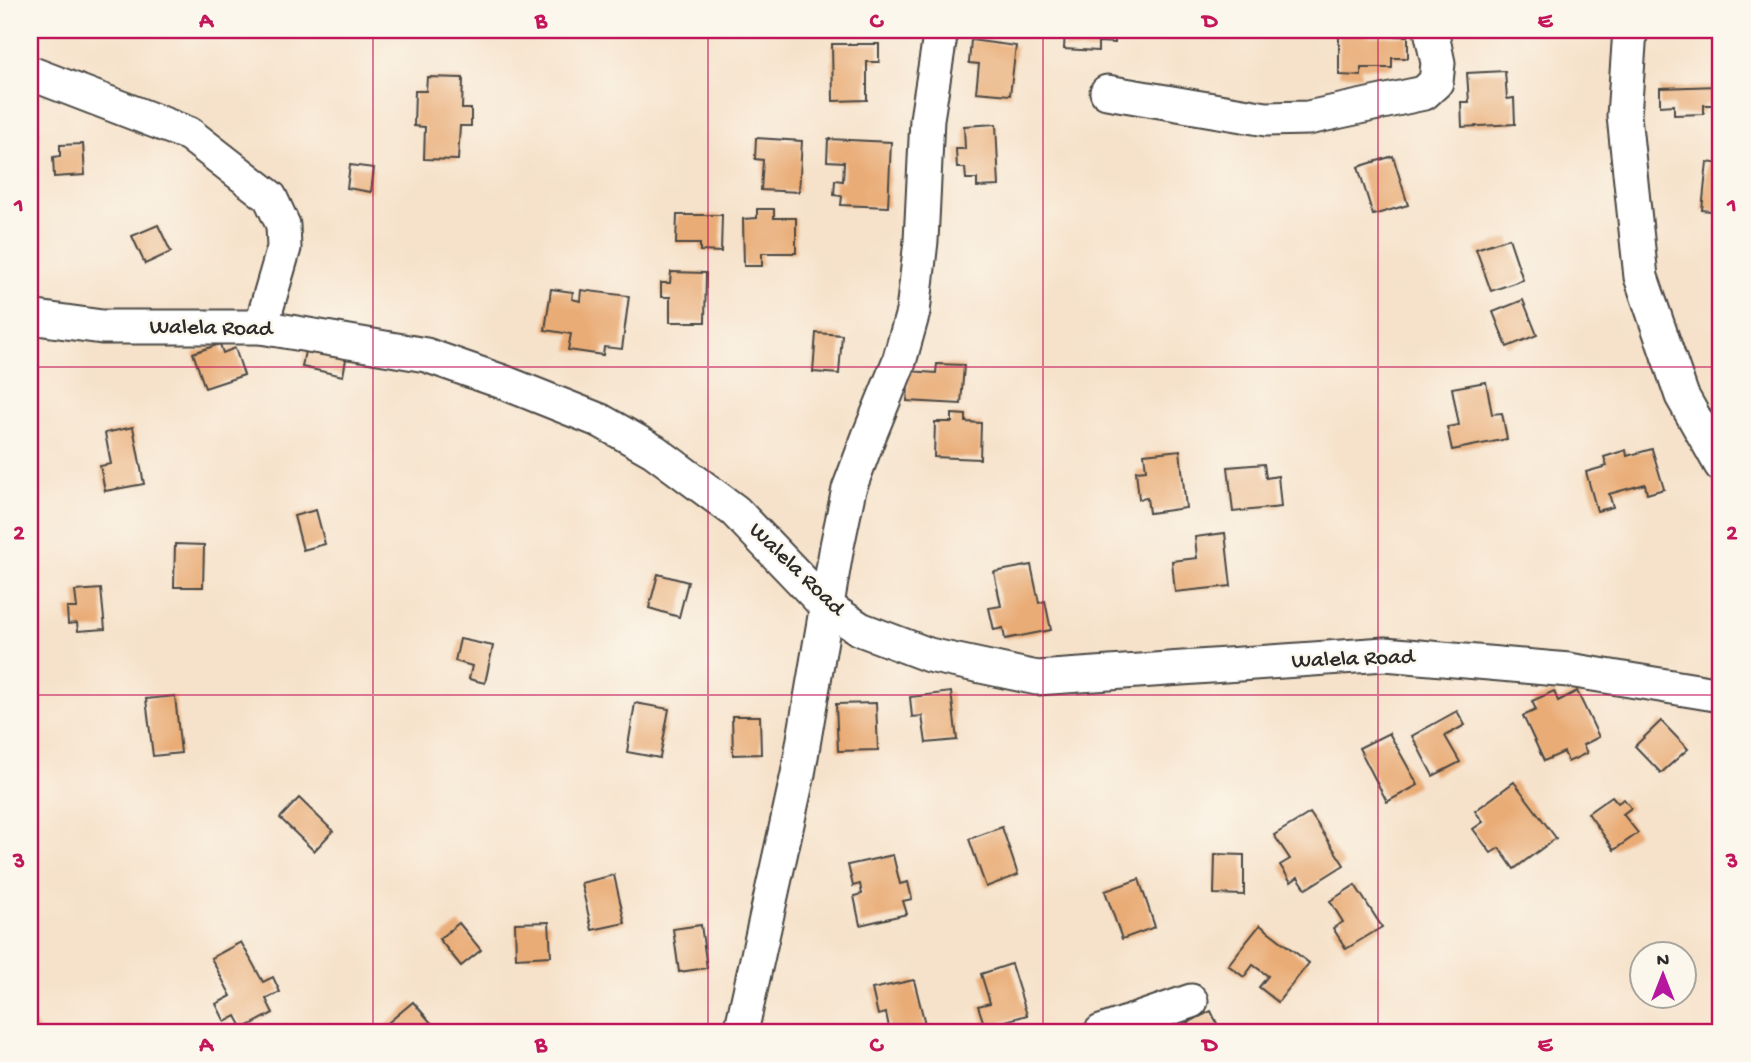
<svg xmlns="http://www.w3.org/2000/svg" width="1751" height="1062" font-family="'Gochi Hand',sans-serif">
  <rect width="100%" height="100%" fill="#fbf7ec"/>
  <filter id="ink" filterUnits="userSpaceOnUse"><feTurbulence type="fractalNoise" baseFrequency=".0143" numOctaves="2"/><feDisplacementMap in="SourceGraphic" scale="14" xChannelSelector="R" yChannelSelector="G"/><feConvolveMatrix kernelMatrix="1 2 1 2 8 2 1 2 1" color-interpolation-filters="sRGB"/></filter>
  <filter id="wash" filterUnits="userSpaceOnUse"><feTurbulence type="fractalNoise" baseFrequency=".00686" numOctaves="4" result="noise"/><feDisplacementMap in="SourceGraphic" scale="28" xChannelSelector="R" yChannelSelector="G"/><feGaussianBlur stdDeviation="1.57" result="paint"/><feColorMatrix in="noise" values="0 0 0 0 0 0 0 0 0 0 0 0 0 0 0 0 0 1.4 0 .05"/><feComposite in="paint" operator="in"/></filter>
  <g filter="url(#wash)">
    <rect width="100%" height="100%" fill="#f6e2ca"/>
    <g id="blocks">
      <g fill="#e9ac76">
        <polygon points="1065,30 1115,30 1115,43 1098,42 1098,51 1064,49"/>
        <polygon points="1351,30 1367,30 1367,36 1408,36 1408,58 1392,58 1392,68 1361,68 1361,76 1339,75 1339,33 1351,33"/>
        <polygon points="971,40 1016,46 1010,95 976,92 979,64 969,63"/>
        <polygon points="832,44 879,44 879,62 867,62 867,100 833,101"/>
        <polygon points="1505,71 1507,99 1514,98 1515,124 1462,127 1461,102 1469,102 1467,73"/>
        <polygon points="427,77 463,78 462,109 471,109 471,126 460,126 458,160 424,159 425,127 414,126 415,91 426,91"/>
        <polygon points="1718,86 1718,105 1704,105 1704,114 1674,115 1674,105 1660,106 1660,88"/>
        <polygon points="996,124 999,186 977,187 977,179 966,179 965,168 957,168 956,149 965,149 964,126"/>
        <polygon points="30,129 40,130 34,183 30,182"/>
        <polygon points="756,138 802,141 799,192 761,190 763,160 755,159"/>
        <polygon points="828,139 891,142 888,207 841,205 842,196 834,195 835,180 843,181 844,162 827,161"/>
        <polygon points="83,144 85,175 54,177 53,157 60,156 60,145"/>
        <polygon points="1393,156 1408,205 1373,215 1358,167"/>
        <polygon points="1707,162 1721,164 1721,212 1702,210"/>
        <polygon points="350,165 374,168 371,192 347,188"/>
        <polygon points="757,209 774,209 774,218 796,218 796,253 762,253 762,266 744,266 743,219 757,218"/>
        <polygon points="677,215 722,215 721,252 700,251 700,244 676,244"/>
        <polygon points="158,225 171,252 145,264 132,236"/>
        <polygon points="1509,238 1523,280 1491,291 1476,249"/>
        <polygon points="671,272 706,273 705,322 670,322 670,297 661,297 661,283 670,283"/>
        <polygon points="551,289 573,292 572,299 580,301 581,290 629,296 622,349 604,347 603,355 568,350 571,334 545,330"/>
        <polygon points="1523,300 1537,335 1507,347 1493,312"/>
        <polygon points="816,333 842,335 839,374 813,372"/>
        <polygon points="307,340 348,348 343,376 302,367"/>
        <polygon points="220,344 223,353 235,348 244,375 205,388 193,353"/>
        <polygon points="937,364 964,365 961,404 907,401 909,371 936,373"/>
        <polygon points="1486,382 1492,414 1502,413 1507,439 1452,450 1447,427 1459,425 1452,388"/>
        <polygon points="952,414 966,415 966,422 981,423 980,459 934,457 935,422 952,422"/>
        <polygon points="133,427 144,484 105,491 100,466 111,464 105,433"/>
        <polygon points="1652,449 1664,489 1647,494 1645,484 1609,494 1613,507 1597,511 1586,472 1607,466 1604,457 1626,450 1627,456"/>
        <polygon points="1180,450 1186,508 1149,513 1147,498 1139,499 1136,471 1146,470 1144,454"/>
        <polygon points="1264,464 1266,478 1278,476 1281,507 1233,512 1228,467"/>
        <polygon points="316,510 325,544 303,550 294,516"/>
        <polygon points="1225,533 1231,586 1175,592 1172,561 1197,558 1195,537"/>
        <polygon points="175,544 204,545 203,587 174,587"/>
        <polygon points="1031,565 1039,603 1045,601 1051,630 1005,639 1003,628 994,630 989,608 1001,606 994,572"/>
        <polygon points="658,574 688,582 679,617 649,608"/>
        <polygon points="101,589 105,629 78,631 77,623 68,624 67,608 77,608 75,591"/>
        <polygon points="460,639 493,646 485,683 469,679 472,666 455,661"/>
        <polygon points="1554,691 1558,701 1577,691 1599,737 1583,745 1587,753 1568,762 1564,752 1544,761 1523,716 1536,710 1532,701"/>
        <polygon points="951,692 957,740 926,743 922,716 912,717 910,697"/>
        <polygon points="175,696 181,753 153,756 146,699"/>
        <polygon points="635,703 669,709 660,758 627,752"/>
        <polygon points="876,703 878,750 838,751 836,704"/>
        <polygon points="1457,711 1465,725 1445,736 1460,762 1433,776 1412,736"/>
        <polygon points="732,716 760,716 761,754 733,755"/>
        <polygon points="1661,721 1688,749 1661,773 1635,746"/>
        <polygon points="1389,733 1418,785 1387,802 1359,748"/>
        <polygon points="1514,782 1556,838 1514,869 1499,848 1491,853 1473,829 1483,822 1475,811"/>
        <polygon points="1612,796 1618,803 1624,799 1631,808 1623,814 1638,833 1614,850 1588,813"/>
        <polygon points="299,798 333,831 314,851 280,818"/>
        <polygon points="1310,813 1344,865 1306,889 1298,877 1291,882 1280,865 1290,859 1274,835"/>
        <polygon points="1002,827 1018,875 986,887 969,839"/>
        <polygon points="1215,854 1244,855 1244,895 1214,894"/>
        <polygon points="893,855 900,884 908,882 912,899 903,901 907,914 860,925 854,896 862,894 860,884 853,886 848,865"/>
        <polygon points="614,875 625,923 592,930 581,883"/>
        <polygon points="1139,879 1155,927 1122,939 1105,891"/>
        <polygon points="1355,885 1382,927 1346,949 1333,928 1343,922 1330,901"/>
        <polygon points="549,922 551,956 516,958 515,923"/>
        <polygon points="459,923 481,950 461,966 439,939"/>
        <polygon points="701,925 707,968 679,972 673,929"/>
        <polygon points="1260,925 1309,963 1278,1002 1259,987 1268,976 1253,965 1244,977 1228,965"/>
        <polygon points="241,942 263,982 273,977 280,992 266,999 273,1013 243,1029 236,1016 225,1022 216,1004 231,996 211,958"/>
        <polygon points="1011,964 1027,1015 985,1027 978,1006 990,1003 981,974"/>
        <polygon points="914,980 927,1032 890,1032 886,1013 878,1015 872,989"/>
        <polygon points="413,1002 439,1032 377,1032"/>
        <polygon points="1211,1011 1221,1032 1187,1032 1183,1025"/>
        <polygon points="30,1016 40,1032 30,1032"/>
      </g>
    </g>
  </g>
  <g filter="url(#ink)">
    <use href="#blocks" fill-opacity="0" stroke="#494643" stroke-width="2"/>
    <g fill="none" stroke-linecap="round" stroke-linejoin="round">
      <g stroke="#494643" stroke-width="37">
        <g id="minor">
          <polyline points="1630,30 1624,116 1641,277 1682,396 1721,465"/>
          <polyline points="30,73 189,134 270,197 283,225 284,248 261,327"/>
          <polyline points="1107,92 1266,119 1308,118 1424,93 1436,82 1438,63 1431,30"/>
          <polyline points="30,317 102,327 261,327 426,355 503,382 601,421 654,451 735,511 827,607 860,629 929,655 1037,678 1385,654 1569,670 1721,695"/>
          <polyline points="741,1032 798,774 837,546 849,489 869,436 899,362 913,312 921,241 927,119 941,30"/>
          <polyline points="1101,1032 1191,1001"/>
        </g>
      </g>
      <use href="#minor" stroke="#fff" stroke-width="33"/>
    </g>
  </g>
  <path fill="none" stroke="#c2185b" stroke-width="2" stroke-opacity="0.55" d="M373,30V1032M708,30V1032M1043,30V1032M1378,30V1032M30,367H1721M30,695H1721"/>
  <g text-anchor="middle" dominant-baseline="central" stroke-width="5" stroke-linejoin="round" paint-order="stroke">
    <g font-size="23" fill="#2b2b2b" stroke="#fbf7ec">
      <text transform="translate(211 329) rotate(1)">Walela Road</text>
      <text transform="translate(796 570) rotate(44)">Walela Road</text>
      <text transform="translate(1353 660) rotate(-2)">Walela Road</text>
    </g>
  </g>
  <rect width="1751" height="1062" fill="none" stroke="#fbf7ec" stroke-width="77"/>
  <g transform="translate(1663 975)"><circle r="33" fill="#fbf7ec" stroke="#a8a59f" stroke-width="2"/>
  <path d="M0-5L12 26L0 18L-12 26Z" fill="#b5179e"/>
  <text y="-10" font-size="19" font-weight="bold" text-anchor="middle" fill="#2b2b2b">N</text>
  </g>
  <rect x="38" y="38" width="1674" height="986" fill="none" stroke="#c2185b" stroke-width="2.5"/>
  <g font-size="23" text-anchor="middle" font-weight="bold" fill="#c2185b">
    <text x="206" y="27">A</text>
    <text x="541" y="27">B</text>
    <text x="876" y="27">C</text>
    <text x="1210" y="27">D</text>
    <text x="1545" y="27">E</text>
    <text x="19" y="211">1</text>
    <text x="1732" y="211">1</text>
    <text x="19" y="539">2</text>
    <text x="1732" y="539">2</text>
    <text x="19" y="867">3</text>
    <text x="1732" y="867">3</text>
    <text x="206" y="1051">A</text>
    <text x="541" y="1051">B</text>
    <text x="876" y="1051">C</text>
    <text x="1210" y="1051">D</text>
    <text x="1545" y="1051">E</text>
  </g>
</svg>
